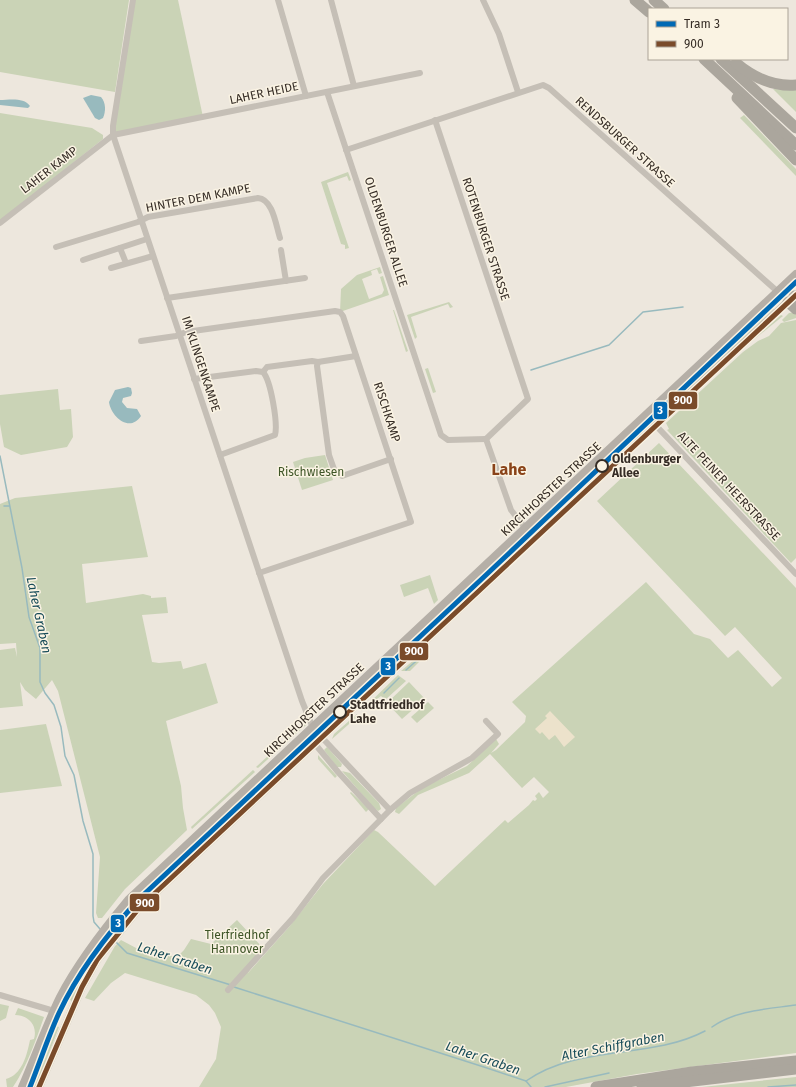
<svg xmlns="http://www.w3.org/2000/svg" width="796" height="1087" font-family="'Fira Sans',sans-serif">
  <rect width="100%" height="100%" fill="#ede7dd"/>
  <g fill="#cad3b6">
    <polygon points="0,0 129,0 115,92 0,72"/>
    <polygon points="135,0 178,0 203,117 113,135"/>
    <polygon points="773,89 796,90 796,112"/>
    <polygon points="0,113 92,128 103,135 103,139 0,221"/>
    <polygon points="744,115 796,169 796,176 740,118"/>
    <polygon points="348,172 351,180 349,181 347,176 327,183 349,248 345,249 345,245 341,244 321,182"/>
    <polygon points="380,267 382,273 379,274 377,269 371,271 372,275 362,279 369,299 382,294 384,290 380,277 383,276 389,295 340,312 341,289 357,275"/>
    <polygon points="449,302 453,307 450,308 448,304 411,317 417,337 415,339 407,315"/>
    <polygon points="769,304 774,309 659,418 654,413"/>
    <polygon points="393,310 394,310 408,351 406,352"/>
    <polygon points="796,312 796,318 784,322 782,320 789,313"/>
    <polygon points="781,315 783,316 736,354"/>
    <polygon points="796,320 796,558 791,563 667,430 669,429 666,423 743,352 758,341 769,336 781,323"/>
    <polygon points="428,368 436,392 433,393 425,369"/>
    <polygon points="58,389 60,410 71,409 73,437 67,447 21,455 4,447 0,424 0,395"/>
    <polygon points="659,443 796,588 796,1053 637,1074 566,1087 199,1087 216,1059 221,1027 215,1013 209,1005 196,995 125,973 111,983 94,1001 85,998 115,946 121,940 138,949 177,957 184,950 191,939 211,944 237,920 263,948 248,973 289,927 323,884 374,830 378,832 435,886 505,820 508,823 529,805 533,800 535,801 537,799 535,796 539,792 543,798 549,792 534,777 522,788 490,754 469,773 418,795 399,814 395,812 396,808 422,788 467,766 496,739 499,744 491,753 496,750 525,722 526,716 512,702 646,582 694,634 710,639 728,658 738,650 772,687 782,678 735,627 725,636 597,501"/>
    <polygon points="325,455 333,480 302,490 293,462 305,458"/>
    <polygon points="583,479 588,485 544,527 538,522"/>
    <polygon points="132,486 148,557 82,564 86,603 143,594 151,596 151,598 166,597 168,613 142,615 152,662 159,663 181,661 183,669 206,663 218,703 166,721 181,786 183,808 187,830 125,889 102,918 98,918 96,913 100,857 58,691 52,680 36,699 25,690 20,682 23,706 0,708 0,650 15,648 17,657 16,643 0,644 0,504 15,498"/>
    <polygon points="519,539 523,544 386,673 382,668"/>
    <polygon points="430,575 438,600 434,604 428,588 404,597 400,585"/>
    <polygon points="423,652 423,658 410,671 401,671"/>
    <polygon points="398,675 406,681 385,700 381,696 361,711"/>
    <polygon points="409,682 425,699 402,719 387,703"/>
    <polygon points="428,702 434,708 417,723 411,717"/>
    <polygon points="357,714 357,717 332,739 334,734"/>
    <polygon points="305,722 306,725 258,768 256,767"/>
    <polygon points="46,724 62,786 0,793 0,730"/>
    <polygon points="300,743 304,748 164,880 77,989 72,1001 64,997 92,950 133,899"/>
    <polygon points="327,747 342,764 341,767 337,767 324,750"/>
    <polygon points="318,755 337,776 335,778 318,759"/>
    <polygon points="253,770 255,772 192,829 191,827"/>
    <polygon points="342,771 350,773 379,803 381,809 378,811 373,807"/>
    <polygon points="351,792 369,809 366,812 350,793"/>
    <polygon points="0,1004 9,1006 6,1018 0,1021"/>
    <path d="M18,1008L44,1017C36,1040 27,1066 13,1087H7L6,1079C22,1075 27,1055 30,1040L34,1039C38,1025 28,1015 15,1015Z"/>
    <polygon points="51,1024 59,1027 36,1087 26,1087"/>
    <polygon points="796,1077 796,1087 702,1087"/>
  </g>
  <polygon fill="#ece2cb" points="550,711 575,737 564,747 555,735 549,740 542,732 540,734 535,729 547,718 545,716"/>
  <g fill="#98babe">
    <path d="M91,95L101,97C106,103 106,111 103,118L99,120L95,118L83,98Z"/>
    <path d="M0,100C9,100 24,97 30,106L28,108L0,105Z"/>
    <path d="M128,387L131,388L132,393L131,396L123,398L122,402L127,408L137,409L141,416C130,433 111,417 109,402L115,390Z"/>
  </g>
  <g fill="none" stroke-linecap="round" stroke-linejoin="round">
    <g stroke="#98babe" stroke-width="1.5">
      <polyline points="531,370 609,345 643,312 683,307"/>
      <polyline points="0,456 22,568 29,617 40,648 40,682 45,693 54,705 61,727 65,756 74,775 83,821 93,854 93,916 94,922 100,929"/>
      <polyline points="4,506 9,506"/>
      <polyline points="406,670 422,656"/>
      <polyline points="384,693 399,678"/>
      <polyline points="105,933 111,938"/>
      <polyline points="116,942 127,953 231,985"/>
      <polyline points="234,987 487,1068 526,1081 531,1087"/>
      <path d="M712,1027C736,1010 768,1009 796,1005"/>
      <path d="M526,1081C578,1044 650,1060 705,1031"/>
      <polyline points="545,1087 609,1073"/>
      <polyline points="768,1087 796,1085"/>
    </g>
    <g stroke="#c5bfb6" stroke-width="6">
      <polyline points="133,0 113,126 113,135 302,701 313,728 315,744 338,772 381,819"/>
      <polyline points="278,0 306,96"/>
      <polyline points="331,0 354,86"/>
      <polyline points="483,0 499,34 518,92"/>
      <polyline points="327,92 441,435 448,440 486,439"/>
      <polyline points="435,120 528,399 486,439"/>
      <polyline points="346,150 543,85 549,88 777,291"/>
      <polyline points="0,223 113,135 420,73"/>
      <path d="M56,247L138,222L148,217L258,198C273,199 276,226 280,238"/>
      <polyline points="120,248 126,263"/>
      <polyline points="281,250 286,281"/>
      <polyline points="83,260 147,239"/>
      <polyline points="111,268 153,256"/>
      <polyline points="167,298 305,278"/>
      <polyline points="141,341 176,336 186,332 335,311 340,312 343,316 411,522 259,573"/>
      <polyline points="318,362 317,366 329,455 335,472 342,476 391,459"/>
      <polyline points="263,372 267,367 312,361 318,362 356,356"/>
      <path d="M194,379L256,371L263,372C271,381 278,424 275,435L220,455"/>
      <polyline points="646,415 796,574"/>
      <polyline points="486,439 511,510 526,529"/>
      <polyline points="313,728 390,810"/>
      <polyline points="228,990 293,918 323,878 390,810 410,793 472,758 498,734 486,721"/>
      <polyline points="0,995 54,1011"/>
    </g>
    <g stroke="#b5afa7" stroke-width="8">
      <path d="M22,1087C35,1057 46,1026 60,997C78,962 103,930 128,900L796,274"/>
      <polyline points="39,1087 82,987 97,960 140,907 791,299"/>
    </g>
    <g stroke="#aba69d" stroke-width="11">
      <polyline points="635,0 649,12"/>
      <polyline points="654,0 664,9"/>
      <polyline points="704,59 796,145"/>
      <polyline points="721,59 796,128"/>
      <path d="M736,63C754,78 773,87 796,85"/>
      <polyline points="737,98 796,160"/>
      <polyline points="794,296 796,298"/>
      <polyline points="788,302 796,309"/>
      <polyline points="596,1087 692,1072 796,1061"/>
      <polyline points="642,1087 796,1069"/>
    </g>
    <g stroke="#faf3e3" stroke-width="8">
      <polyline id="bus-1" points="39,1087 82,987 97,960 140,907 796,295"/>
    </g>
    <use href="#bus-1" stroke="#7a4b2a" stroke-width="5"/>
    <g stroke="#faf3e3" stroke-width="8">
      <path id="tram-1" d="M30,1087C40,1062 48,1037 59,1013C79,970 108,933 140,898L486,575L796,282"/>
    </g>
    <use href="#tram-1" stroke="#0069b4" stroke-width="5"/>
  </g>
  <g fill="#faf3e3" stroke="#352c25" stroke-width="2">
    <circle cx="602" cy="466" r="6"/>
    <circle cx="340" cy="712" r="6"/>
  </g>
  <g text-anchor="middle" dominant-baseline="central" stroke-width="3" stroke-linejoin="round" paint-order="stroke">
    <g font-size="12" fill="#352c25" stroke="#faf3e3">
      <text transform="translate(264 93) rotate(-12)">LAHER HEIDE</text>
      <text transform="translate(625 142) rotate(42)">RENDSBURGER STRASSE</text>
      <text transform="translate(49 170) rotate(-38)">LAHER KAMP</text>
      <text transform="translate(198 198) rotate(-11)">HINTER DEM KAMPE</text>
      <text transform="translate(386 232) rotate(72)">OLDENBURGER ALLEE</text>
      <text transform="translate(486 239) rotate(72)">ROTENBURGER STRASSE</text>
      <text transform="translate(201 364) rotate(72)">IM KLINGENKAMPE</text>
      <text transform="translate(387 412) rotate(72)">RISCHKAMP</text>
      <text transform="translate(729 486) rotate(47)">ALTE PEINER HEERSTRASSE</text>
      <text transform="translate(551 489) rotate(-43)">KIRCHHORSTER STRASSE</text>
      <text transform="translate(314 710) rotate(-43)">KIRCHHORSTER STRASSE</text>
    </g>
    <g font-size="12" font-weight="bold" fill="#352c25" stroke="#faf3e3" text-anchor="start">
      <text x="612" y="459">Oldenburger<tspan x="612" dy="14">Allee</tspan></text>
      <text x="350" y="705">Stadtfriedhof<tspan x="350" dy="14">Lahe</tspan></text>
    </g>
    <g font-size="12" fill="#3e5527" stroke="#faf3e3">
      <text x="311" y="472">Rischwiesen</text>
      <text x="237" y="935">Tierfriedhof<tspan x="237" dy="14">Hannover</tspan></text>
    </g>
    <g font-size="13" font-style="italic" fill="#184c59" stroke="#faf3e3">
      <text transform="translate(39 615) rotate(78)">Laher Graben</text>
      <text transform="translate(175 958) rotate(18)">Laher Graben</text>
      <text transform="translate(613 1046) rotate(-11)">Alter Schiffgraben</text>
      <text transform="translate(483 1058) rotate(19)">Laher Graben</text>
    </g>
    <g font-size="16" font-weight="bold" fill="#8a4319" stroke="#faf3e3">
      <text x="509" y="469">Lahe</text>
    </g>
  </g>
  <g stroke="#faf3e3" stroke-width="1.5">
    <rect x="668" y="391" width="30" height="19" rx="4" fill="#7a4b2a"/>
    <rect x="653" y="401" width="15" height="19" rx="4" fill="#0069b4"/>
    <rect x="399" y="642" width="30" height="19" rx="4" fill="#7a4b2a"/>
    <rect x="380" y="657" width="16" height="19" rx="4" fill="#0069b4"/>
    <rect x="129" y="893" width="31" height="19" rx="4" fill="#7a4b2a"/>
    <rect x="110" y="914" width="15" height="19" rx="4" fill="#0069b4"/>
  </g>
  <g font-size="11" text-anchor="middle" font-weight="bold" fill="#fff">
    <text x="683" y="404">900</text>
    <text x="660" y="414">3</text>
    <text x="414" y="655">900</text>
    <text x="388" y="670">3</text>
    <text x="145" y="907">900</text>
    <text x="118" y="927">3</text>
  </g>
  <rect x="648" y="8" width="140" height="52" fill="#faf3e3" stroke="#aba397"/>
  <rect x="656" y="21" width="20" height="6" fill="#0069b4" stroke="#aba397"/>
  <text x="684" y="28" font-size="12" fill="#352c25">Tram 3</text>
  <rect x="656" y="41" width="20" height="6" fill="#7a4b2a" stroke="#aba397"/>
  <text x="684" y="48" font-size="12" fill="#352c25">900</text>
</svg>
